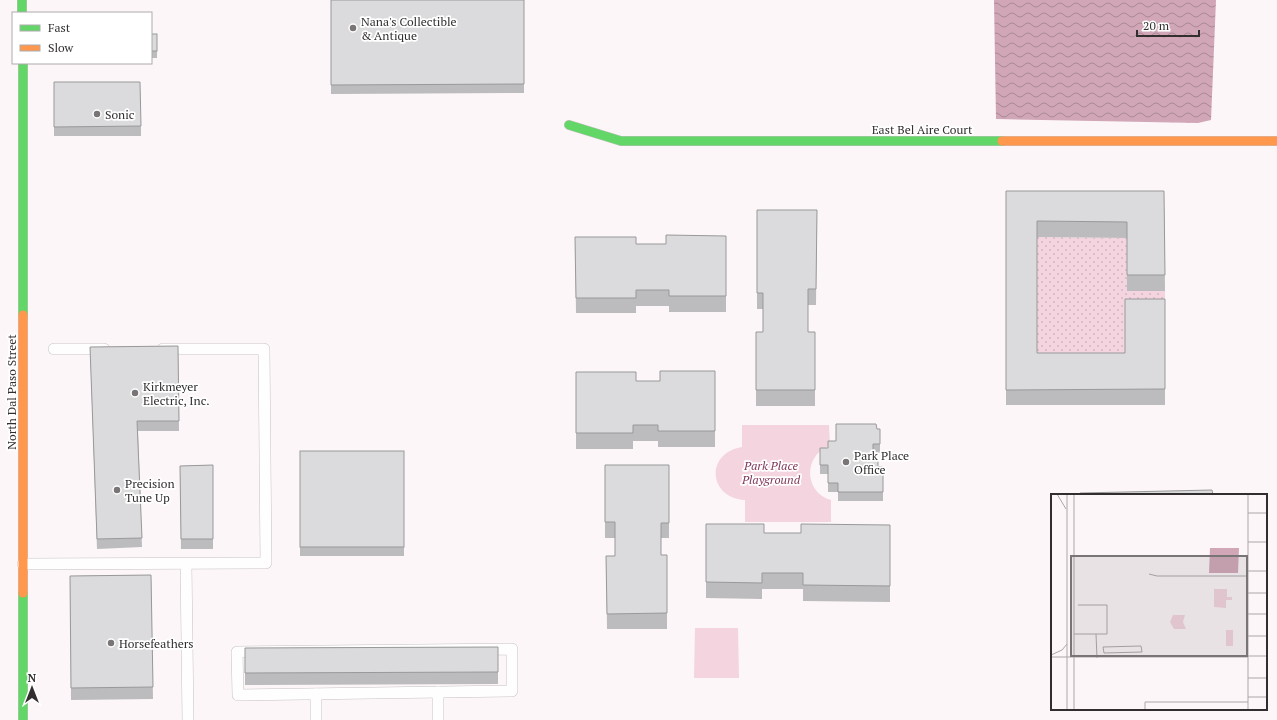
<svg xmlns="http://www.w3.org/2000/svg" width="1277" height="720" font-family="'PT Serif',serif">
  <defs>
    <pattern id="grass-dots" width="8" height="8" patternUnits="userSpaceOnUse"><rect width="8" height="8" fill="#f3d4df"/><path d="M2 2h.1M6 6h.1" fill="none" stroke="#d1b6c0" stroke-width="1.8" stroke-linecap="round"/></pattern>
    <pattern id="water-waves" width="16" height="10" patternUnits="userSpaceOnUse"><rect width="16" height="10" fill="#d1a6b7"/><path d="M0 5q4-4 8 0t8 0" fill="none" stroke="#aa8895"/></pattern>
  </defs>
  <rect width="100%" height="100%" fill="#fcf6f8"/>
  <polygon fill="url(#grass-dots)" points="1037,237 1127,238 1127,290 1165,291 1165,314 1125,315 1125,369 1037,369"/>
  <g fill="#f3d4df">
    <path d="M742,425H829L830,445C824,449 818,452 815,457C806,470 810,488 822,496C825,498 828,499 831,500V522H745V500C708,498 705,453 742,447Z"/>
    <polygon points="695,628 738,628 739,678 694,678"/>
  </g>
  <polygon fill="url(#water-waves)" points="994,0 1216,0 1211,120 1198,123 996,119"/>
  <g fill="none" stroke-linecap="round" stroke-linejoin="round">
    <g stroke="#c6c1c2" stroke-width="12">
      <g id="lane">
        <polyline points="54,349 104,349"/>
        <polyline points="23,564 266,563 264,349 163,349"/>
        <polyline points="186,564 188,720"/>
        <polygon points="512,649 512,691 238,695 237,652"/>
        <polyline points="438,692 438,720"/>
        <polyline points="316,694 316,720"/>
      </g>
    </g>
    <g stroke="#c6c1c2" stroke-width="10">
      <g id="fast">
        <polyline points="22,0 22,13"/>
        <polyline points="23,63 23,315"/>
        <polyline points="569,125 621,141 1002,141"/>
        <polyline points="23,593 23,720"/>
      </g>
    </g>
    <g stroke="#c6c1c2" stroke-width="10">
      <g id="slow">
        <polyline points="1002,141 1277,141"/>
        <polyline points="23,315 23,593"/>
      </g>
    </g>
    <use href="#lane" stroke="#fffefe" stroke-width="11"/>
    <use href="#fast" stroke="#63d668" stroke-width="9"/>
    <use href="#slow" stroke="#ff974d" stroke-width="9"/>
  </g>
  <g fill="#bcbbbd">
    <polygon points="331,0 524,0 524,93 331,94"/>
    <rect x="151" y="34" width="6" height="24"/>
    <polygon points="54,82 141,126 141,136 54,136"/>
    <polygon points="1006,191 1164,191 1165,291 1127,291 1127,238 1037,237 1037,353 1125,353 1165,299 1165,405 1006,405"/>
    <polygon points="757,210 817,210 816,305 808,305 808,332 815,332 815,406 756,406 756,332 763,332 763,309 757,309"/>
    <polygon points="726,236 726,312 669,312 669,306 636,306 636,313 576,313 575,237 636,244 666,244"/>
    <polygon points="178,346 179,431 138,431 142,547 97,549 90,347"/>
    <polygon points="715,371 715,447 658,447 658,441 633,441 633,449 576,449 576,372 636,381 660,381"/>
    <polygon points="877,429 880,429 880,453 873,453 873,458 878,467 883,467 883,501 838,501 838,492 828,492 828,474 820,474 820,448 828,448 836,441"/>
    <rect x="300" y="451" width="104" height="105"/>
    <polygon points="213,465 213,549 181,549 180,466"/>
    <polygon points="605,465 669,465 669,538 661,538 661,555 667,555 667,629 607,629 606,556 615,556 615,538 605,538"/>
    <polygon points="706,524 764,533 801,533 890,525 890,602 803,601 803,589 762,589 762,599 706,598"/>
    <polygon points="151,575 153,699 71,700 70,576"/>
    <polygon points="498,647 498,684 245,685 245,648"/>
  </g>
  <g fill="#dbdadc" stroke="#99999a">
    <polygon points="331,0 524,0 524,84 331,85"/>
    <rect x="151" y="34" width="6" height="17"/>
    <polygon points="54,82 140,82 141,126 54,127"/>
    <polygon points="1006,191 1164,191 1165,275 1127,275 1127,222 1037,221 1037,353 1125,353 1125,299 1165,299 1165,389 1006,390"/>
    <polygon points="757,210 817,210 816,289 808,289 808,332 815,332 815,390 756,390 756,332 763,332 763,293 757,293"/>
    <polygon points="666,235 726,236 726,296 669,296 669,290 636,290 636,298 576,298 575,237 636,237 636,244 666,244"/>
    <polygon points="178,346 179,421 137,421 142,538 97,539 90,347"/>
    <polygon points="660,371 715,371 715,431 658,431 658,425 633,425 633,433 576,433 576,372 636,372 636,381 660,381"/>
    <polygon points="836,424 876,424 877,429 880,429 880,444 873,444 873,458 878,458 878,467 883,467 883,492 838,492 838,483 828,483 828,465 820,465 820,448 828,448 828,441 836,441"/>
    <rect x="300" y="451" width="104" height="96"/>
    <polygon points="213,465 213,539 181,539 180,466"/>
    <polygon points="605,465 669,465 669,523 661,523 661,555 667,555 667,613 607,614 606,556 615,556 615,522 605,522"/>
    <polygon points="1212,490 1213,495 1080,495 1080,493"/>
    <polygon points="706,524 764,524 764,533 801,533 801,524 890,525 890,586 803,585 803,573 762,573 762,583 706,582"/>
    <polygon points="151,575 153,687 71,688 70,576"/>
    <polygon points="498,647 498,672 245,673 245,648"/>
  </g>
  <g fill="#797475" stroke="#fff" stroke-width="1.5">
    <circle cx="353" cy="28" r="4"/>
    <circle cx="97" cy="114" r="4"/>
    <circle cx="135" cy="393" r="4"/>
    <circle cx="846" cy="462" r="4"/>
    <circle cx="117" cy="490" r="4"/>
    <circle cx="111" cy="643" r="4"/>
  </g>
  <g text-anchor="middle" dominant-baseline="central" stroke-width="3.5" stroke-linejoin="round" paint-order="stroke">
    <g font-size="12" fill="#322e2f" stroke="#fff" text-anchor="start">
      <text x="361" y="21">Nana's Collectible<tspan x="361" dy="14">&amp; Antique</tspan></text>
      <text x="105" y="114">Sonic</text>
      <text x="143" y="386">Kirkmeyer<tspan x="143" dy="14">Electric, Inc.</tspan></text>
      <text x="854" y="455">Park Place<tspan x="854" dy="14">Office</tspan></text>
      <text x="125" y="483">Precision<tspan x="125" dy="14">Tune Up</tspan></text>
      <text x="119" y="643">Horsefeathers</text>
    </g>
    <g font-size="12" fill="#322e2f" stroke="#fff">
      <text x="922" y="129">East Bel Aire Court</text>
      <text transform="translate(11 392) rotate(-90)">North Dal Paso Street</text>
    </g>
    <g font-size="12" font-style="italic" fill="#82395a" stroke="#fff">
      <text x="771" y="465">Park Place<tspan x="771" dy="14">Playground</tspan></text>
    </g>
  </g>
  <g transform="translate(1051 494)">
    <rect width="216" height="216" fill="#fcf6f8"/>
    <path d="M163,95H176V103H181V106H175V114L163,113ZM175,136H182V152H175Z" fill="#f3d4df"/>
    <path d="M122,121H134L132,128L135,135H123L119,128Z" fill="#f3d4df"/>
    <path d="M159,54H188L187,79H158Z" fill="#d1a6b7"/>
    <path fill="none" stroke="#aba6a8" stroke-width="1" d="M6,0L15,15M16,0V216M23,0V216M197,0V216M197,19H216M197,48H216M197,77H216M98,80L106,82H197M197,99H216M197,120H216M23,140H56V111H27M45,140L46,164M197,142H216M90,152L91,158L53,159L52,153ZM0,161L11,156L16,150M197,162H216M0,163H197M197,184H216M197,203H216M94,216V208H197"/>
    <path fill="#797475" fill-opacity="0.15" stroke="#797475" stroke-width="2" d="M20,62H196V162H20Z"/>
    <rect width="216" height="216" fill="none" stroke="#322e2f" stroke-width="2"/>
  </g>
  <rect x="12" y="12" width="140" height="52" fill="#ffffff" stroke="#adabac"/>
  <rect x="20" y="25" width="20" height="6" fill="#63d668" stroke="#adabac"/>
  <text x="48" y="32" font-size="12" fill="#322e2f">Fast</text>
  <rect x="20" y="45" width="20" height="6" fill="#ff974d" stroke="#adabac"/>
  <text x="48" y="52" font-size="12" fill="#322e2f">Slow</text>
  <g transform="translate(32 688)" stroke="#ffffff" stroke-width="3" paint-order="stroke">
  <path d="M0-3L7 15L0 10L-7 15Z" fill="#322e2f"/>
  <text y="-6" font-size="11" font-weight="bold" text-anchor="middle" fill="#322e2f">N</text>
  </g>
  <path d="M1137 30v6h62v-6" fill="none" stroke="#322e2f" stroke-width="2"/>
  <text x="1143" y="30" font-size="12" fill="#322e2f" stroke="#ffffff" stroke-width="3" paint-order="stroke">20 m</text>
</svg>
